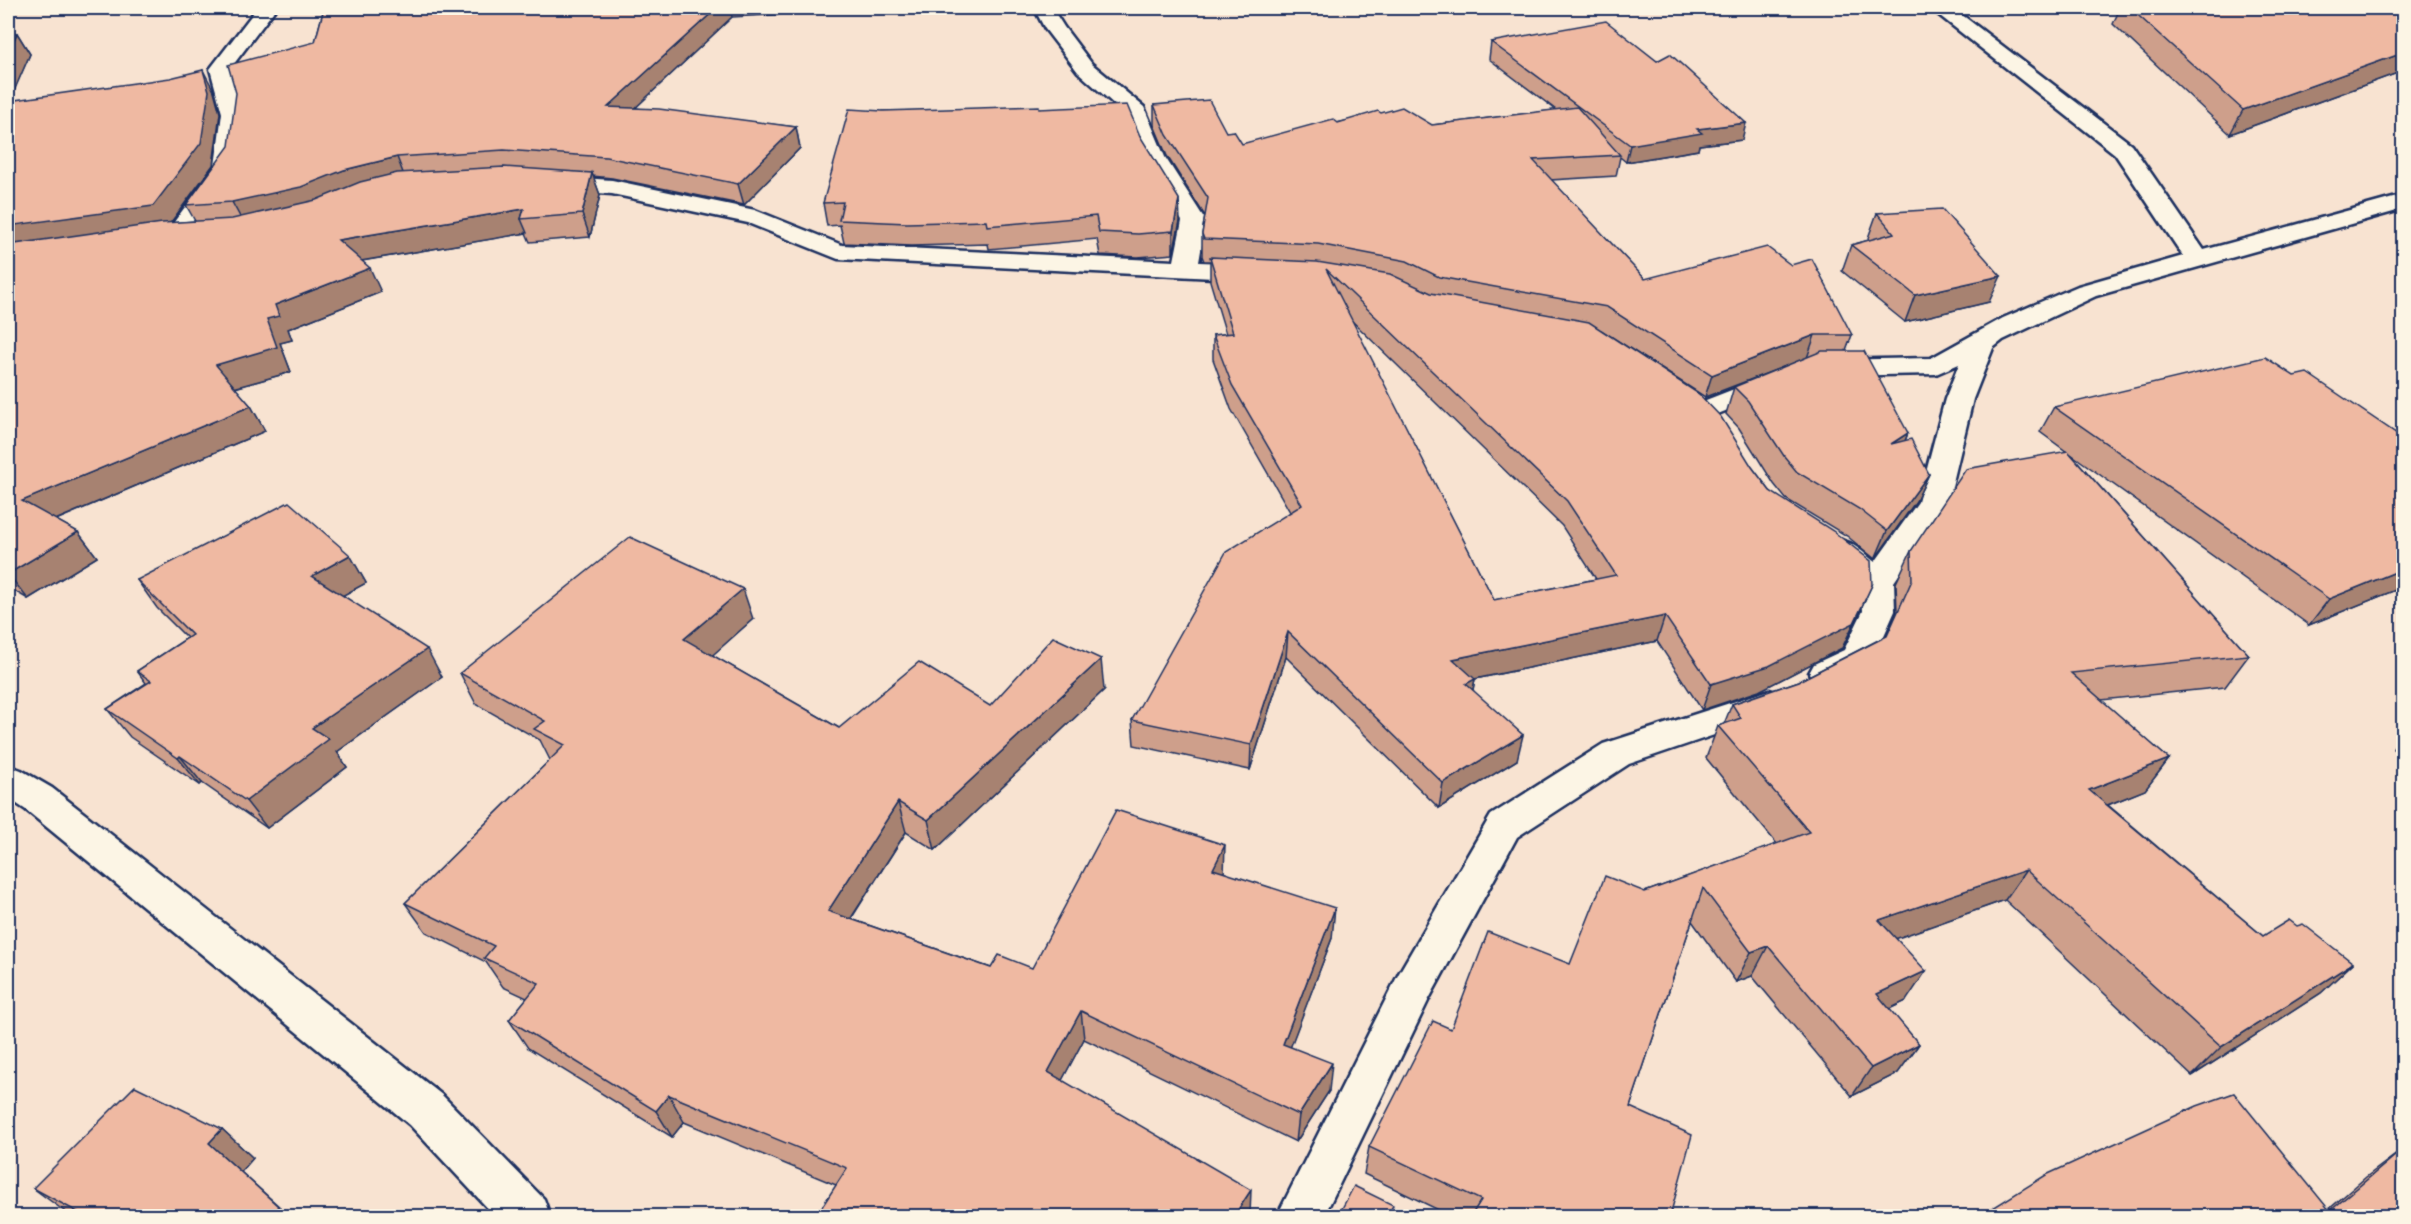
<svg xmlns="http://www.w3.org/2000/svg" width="2411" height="1224" font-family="Delius,sans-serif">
  <rect width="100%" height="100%" fill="#f8e3d1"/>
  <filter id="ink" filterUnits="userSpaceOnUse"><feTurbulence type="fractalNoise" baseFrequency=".0167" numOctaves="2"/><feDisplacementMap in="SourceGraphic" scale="12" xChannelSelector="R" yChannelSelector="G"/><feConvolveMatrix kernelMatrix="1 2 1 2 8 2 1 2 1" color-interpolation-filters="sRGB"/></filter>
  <g filter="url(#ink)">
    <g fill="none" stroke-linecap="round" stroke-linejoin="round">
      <g stroke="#1b2f5e" stroke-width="5">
        <g id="minor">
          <polygon points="257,8 276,8 230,69 244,113 237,166 184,242 175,244 166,242 163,237 215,166 222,113 210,69"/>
          <polygon points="1034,8 1052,8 1064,27 1092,64 1144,107 1165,157 1206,221 1199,262 1254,264 1263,267 1267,272 1263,277 1254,280 838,259 748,223 612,194 552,190 544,188 540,183 544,178 552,176 612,180 755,210 842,245 1174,261 1182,221 1143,157 1126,115 1078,72 1045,29"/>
          <path d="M1933,8H1953L2131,144L2204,250L2404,195V209L2096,296L2003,340L1993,348L1973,399L1948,503L1894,582L1895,611L1874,658L1869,667L1826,686L1814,682L1809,673L1814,664L1844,650L1863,611L1862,585L1827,557L1822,549L1827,541C1848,536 1859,549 1875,562L1918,502L1945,399L1959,364L1936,374L1828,376L1818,374L1814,368L1818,362L1828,360L1931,358L2003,318L2078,286L2183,256L2115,154L1935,12Z"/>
          <polygon points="1770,375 1780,377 1784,383 1780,389 1703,420 1693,417 1689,411 1693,405"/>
          <polygon points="1770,690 1782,694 1788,703 1782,712 1629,764 1517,837 1429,999 1324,1216 1277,1216 1399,973 1491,815 1603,744"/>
        </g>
      </g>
      <g stroke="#1b2f5e" stroke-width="5">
        <polygon id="secondary" points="8,765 21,770 52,788 442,1095 544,1199 550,1216 495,1216 410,1125 26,810 8,798"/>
      </g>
      <use href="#minor" fill="#fcf5e5" fill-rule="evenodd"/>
      <use href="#secondary" fill="#fcf5e5" fill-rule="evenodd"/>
    </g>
    <g fill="#ce9f8b" stroke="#1b2f5e" stroke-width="1.5" fill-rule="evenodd">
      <polygon points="324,8 897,8 732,17 635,108 796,127 800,148 744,205 612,178 593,176 600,195 590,237 530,242 526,233 362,261 381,292 288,329 292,340 280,343 291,372 235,388 251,406 265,431 56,520 78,532 97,557 28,599 8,587 8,34 17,33 30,54 9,101 214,91 220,113 213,165 170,223 195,221 186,205 315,42"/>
      <polygon points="2120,8 2377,8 2403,17 2403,71 2230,134 2113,24"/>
      <path d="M1491,42L1742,140L1699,145L1698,150L1626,162L1620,157L1616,176L1551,180L1645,279L1852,335L1846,351L1908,433L1905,441L1929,474L1916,501L1875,559L1847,536L1786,499L1774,484L1739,428L1726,414L1734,387L1778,369L1705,397L1601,330L1752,467L1861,611L1842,648L1759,691L1702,710L1657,641L1475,679L1473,690L1517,760L1439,808L1286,657L1250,770L1134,745L1132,720L1290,512L1231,409L1213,359V335L1226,334L1210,281V261H1204L1202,256V234L1205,216L1167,156L1154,125V105L1226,132L1242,144L1381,113L1432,125L1556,110L1489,59ZM1351,320L1562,526L1596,579L1494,600Z"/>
      <polygon points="1039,109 1140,136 1180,221 1173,254 1138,257 1100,255 1097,239 989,249 988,244 911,246 844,243 840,225 827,226 823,203 883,111"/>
      <polygon points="1877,213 1989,302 1905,322 1842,271 1851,245 1869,240 1868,238"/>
      <polygon points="2294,376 2403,438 2403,587 2309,625 2071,454 2249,655 2225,687 2101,700 2169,759 2145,790 2108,805 2263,936 2297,926 2353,963 2321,993 2192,1076 2005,900 1896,938 1906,1001 1889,1009 1919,1044 1898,1073 1852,1096 1752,976 1736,982 1692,921 1630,1107 1670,1216 1451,1216 1364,1174 1369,1147 1451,1029 1570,964 1645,892 1777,844 1706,758 1718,726 1724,724 1732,704 1799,681 1886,636 1897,612 1896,583 1911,551 2067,452 2040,432 2054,407"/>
      <polygon points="350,555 366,583 343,595 442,677 337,752 347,767 267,828 202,783 200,785 130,737 107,709 146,683 137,671 187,638 157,608 137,580"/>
      <polygon points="753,619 712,655 839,728 1104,690 935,850 906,832 851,919 991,968 1032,968 1224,872 1332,938 1290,1047 1329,1091 1296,1142 1084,1039 1062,1080 1250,1215 836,1185 684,1122 672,1137 528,1048 509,1020 527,998 503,987 486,962 426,932 405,903 550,760 540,740 476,704 460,673"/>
      <polygon points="2403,725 2403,754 2393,749"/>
      <polygon points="222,1129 253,1158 241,1172 290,1216 71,1216 33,1188"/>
      <polygon points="2402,1150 2403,1216 1980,1216 2329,1209 2366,1177"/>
    </g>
    <g fill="#a78271" stroke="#1b2f5e" stroke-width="1.5">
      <polygon points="717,8 730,8 732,17 614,128 608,107"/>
      <polygon points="17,33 30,54 8,105 8,54"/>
      <polygon points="2403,53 2403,71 2230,134 2243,110"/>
      <polygon points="203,70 214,91 220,113 213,165 166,229 8,253 8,226"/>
      <polygon points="1746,123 1742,140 1699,145 1698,150 1626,162 1630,145 1697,129"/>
      <polygon points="796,127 800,148 744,205 738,184"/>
      <polygon points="397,157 405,178 244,224 232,202 344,170"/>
      <polygon points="592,173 600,195 590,237 582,214"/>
      <polygon points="1179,199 1180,221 1173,254 1173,231"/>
      <polygon points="524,209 521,219 527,233 349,263 338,240"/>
      <polygon points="370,268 381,292 288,329 292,340 280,343 291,372 230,389 216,365 267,319 275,305"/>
      <polygon points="2001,276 1989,302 1905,322 1915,295"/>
      <polygon points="1815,335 1807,358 1705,397 1712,375"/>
      <polygon points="251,406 265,431 41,526 22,501"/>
      <polygon points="1908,433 1897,461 1891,444"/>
      <polygon points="1929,474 1916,501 1875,559 1887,531"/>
      <polygon points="78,532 97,557 28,599 8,574"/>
      <polygon points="350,555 366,583 329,603 312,576"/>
      <polygon points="2403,569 2403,587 2309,625 2329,599"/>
      <polygon points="1872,585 1842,648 1759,691 1702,710 1711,684"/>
      <polygon points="743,589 753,619 696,670 684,639"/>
      <polygon points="1665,616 1657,641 1475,679 1470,704 1453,659"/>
      <polygon points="1288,632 1286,657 1250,770 1251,745"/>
      <polygon points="427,649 442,677 337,752 347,767 267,828 246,801 312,728"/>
      <polygon points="1101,659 1104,690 935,850 928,820"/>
      <polygon points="1523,735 1517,760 1439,808 1443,783"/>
      <polygon points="180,756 202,783 200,785 178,758"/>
      <polygon points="2169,759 2145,790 2067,821 2089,790"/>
      <polygon points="898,802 906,832 837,940 828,911"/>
      <polygon points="1225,845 1224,875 1213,869"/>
      <polygon points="2026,870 2005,900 1861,951 1879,920"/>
      <polygon points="1335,908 1332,938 1281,1072 1283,1044"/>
      <polygon points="1768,946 1752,976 1736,982 1751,952"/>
      <polygon points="2353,963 2321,993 2192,1076 2221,1047"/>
      <polygon points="1926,971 1906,1001 1858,1024 1877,994"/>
      <polygon points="1081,1011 1084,1039 1052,1099 1048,1072"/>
      <polygon points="1919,1044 1898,1073 1852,1096 1871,1068"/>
      <polygon points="1332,1063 1329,1091 1296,1142 1299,1115"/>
      <polygon points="669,1095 684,1122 672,1137 656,1111"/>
      <polygon points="222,1129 253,1158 241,1172 209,1143"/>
      <polygon points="1251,1190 1250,1215 1249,1216 1234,1216"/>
    </g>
    <g fill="#efb9a2" stroke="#1b2f5e" stroke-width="1.5" fill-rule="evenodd">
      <polygon points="324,8 717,8 608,107 659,109 796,127 738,184 606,157 504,150 397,157 344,170 301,187 232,202 186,205 229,146 236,93 228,65 315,42"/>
      <polygon points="2130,8 2377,8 2403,17 2403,53 2243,110"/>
      <polygon points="1606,21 1657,61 1670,54 1746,123 1697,129 1702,133 1630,145 1491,42"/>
      <polygon points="17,33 8,54 8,34"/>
      <polygon points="203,70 209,91 201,143 153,206 8,226 8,101 170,78"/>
      <polygon points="1209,100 1226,132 1234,131 1242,144 1333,119 1338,123 1378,111 1381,113 1402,107 1432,125 1577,107 1620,155 1533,160 1645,279 1767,247 1791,265 1812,259 1852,335 1815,335 1712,375 1607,307 1439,277 1407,261 1318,244 1204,239 1202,234 1208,198 1167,135 1154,105"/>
      <polygon points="1127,105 1140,136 1179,199 1173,231 1138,234 1099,232 1096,216 987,226 986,221 907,223 839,220 843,202 823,203 849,109 883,111 1039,106 1039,109"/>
      <polygon points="504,167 592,173 582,214 521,219 524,209 338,240 370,268 275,305 279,316 267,319 277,347 216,365 251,406 22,501 78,532 8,574 8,245 162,223 232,219 316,200 360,182 397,173"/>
      <polygon points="1942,209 2001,276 1915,295 1851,245 1894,233 1877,213"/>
      <path d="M1210,257L1317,262L1390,274L1431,293L1589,322L1699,394L1721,417L1752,467L1770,491L1833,531L1871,561L1872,585L1854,623L1769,666L1711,684L1665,616L1453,659L1475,679L1466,684L1523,735L1443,783L1288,632L1251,745L1132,720L1226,552L1302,505L1232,385L1213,335L1233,333ZM1326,269L1567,501L1616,575L1494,600Z"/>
      <polygon points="1822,351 1864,351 1908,433 1891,444 1911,439 1929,474 1887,531 1859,509 1797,472 1784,456 1748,401 1734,387"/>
      <polygon points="2265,357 2294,376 2307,373 2403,438 2403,569 2329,599 2054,407"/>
      <polygon points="2068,451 2249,655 2071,673 2169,759 2089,790 2263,936 2289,920 2297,926 2303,924 2353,963 2221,1047 2026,870 1879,920 1926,971 1877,994 1919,1044 1871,1068 1768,946 1751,952 1703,888 1630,1107 1692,1135 1670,1216 1471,1216 1481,1200 1369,1147 1433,1021 1451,1029 1488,932 1570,964 1605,876 1645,892 1809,832 1718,726 1741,718 1732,704 1799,681 1887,636 1912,580 1911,551 1966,469"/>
      <polygon points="289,502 350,555 312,576 427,649 312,728 329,739 246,801 180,756 178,758 107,709 151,681 137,671 192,635 137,580"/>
      <polygon points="630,537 743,589 684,639 839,728 919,662 990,706 1053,637 1101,659 928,820 898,802 828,911 991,968 999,955 1032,968 1116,810 1225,845 1213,869 1335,908 1283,1044 1332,1063 1299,1115 1081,1011 1048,1072 1251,1190 1234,1216 816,1216 847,1168 669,1095 656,1111 509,1020 539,983 484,958 494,946 405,903 565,745 534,729 545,721 460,673"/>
      <polygon points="135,1086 222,1129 209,1143 289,1216 85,1216 33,1188"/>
      <polygon points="2234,1093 2330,1211 2402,1150 2403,1152 2403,1216 1980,1216 2046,1175 2197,1106"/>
      <polygon points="1354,1186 1393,1205 1388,1216 1338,1216"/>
    </g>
  </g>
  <rect width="2411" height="1224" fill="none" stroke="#fcf5e5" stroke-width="30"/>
  <rect x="15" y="15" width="2381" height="1194" fill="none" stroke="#1b2f5e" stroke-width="2" filter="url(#ink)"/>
</svg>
